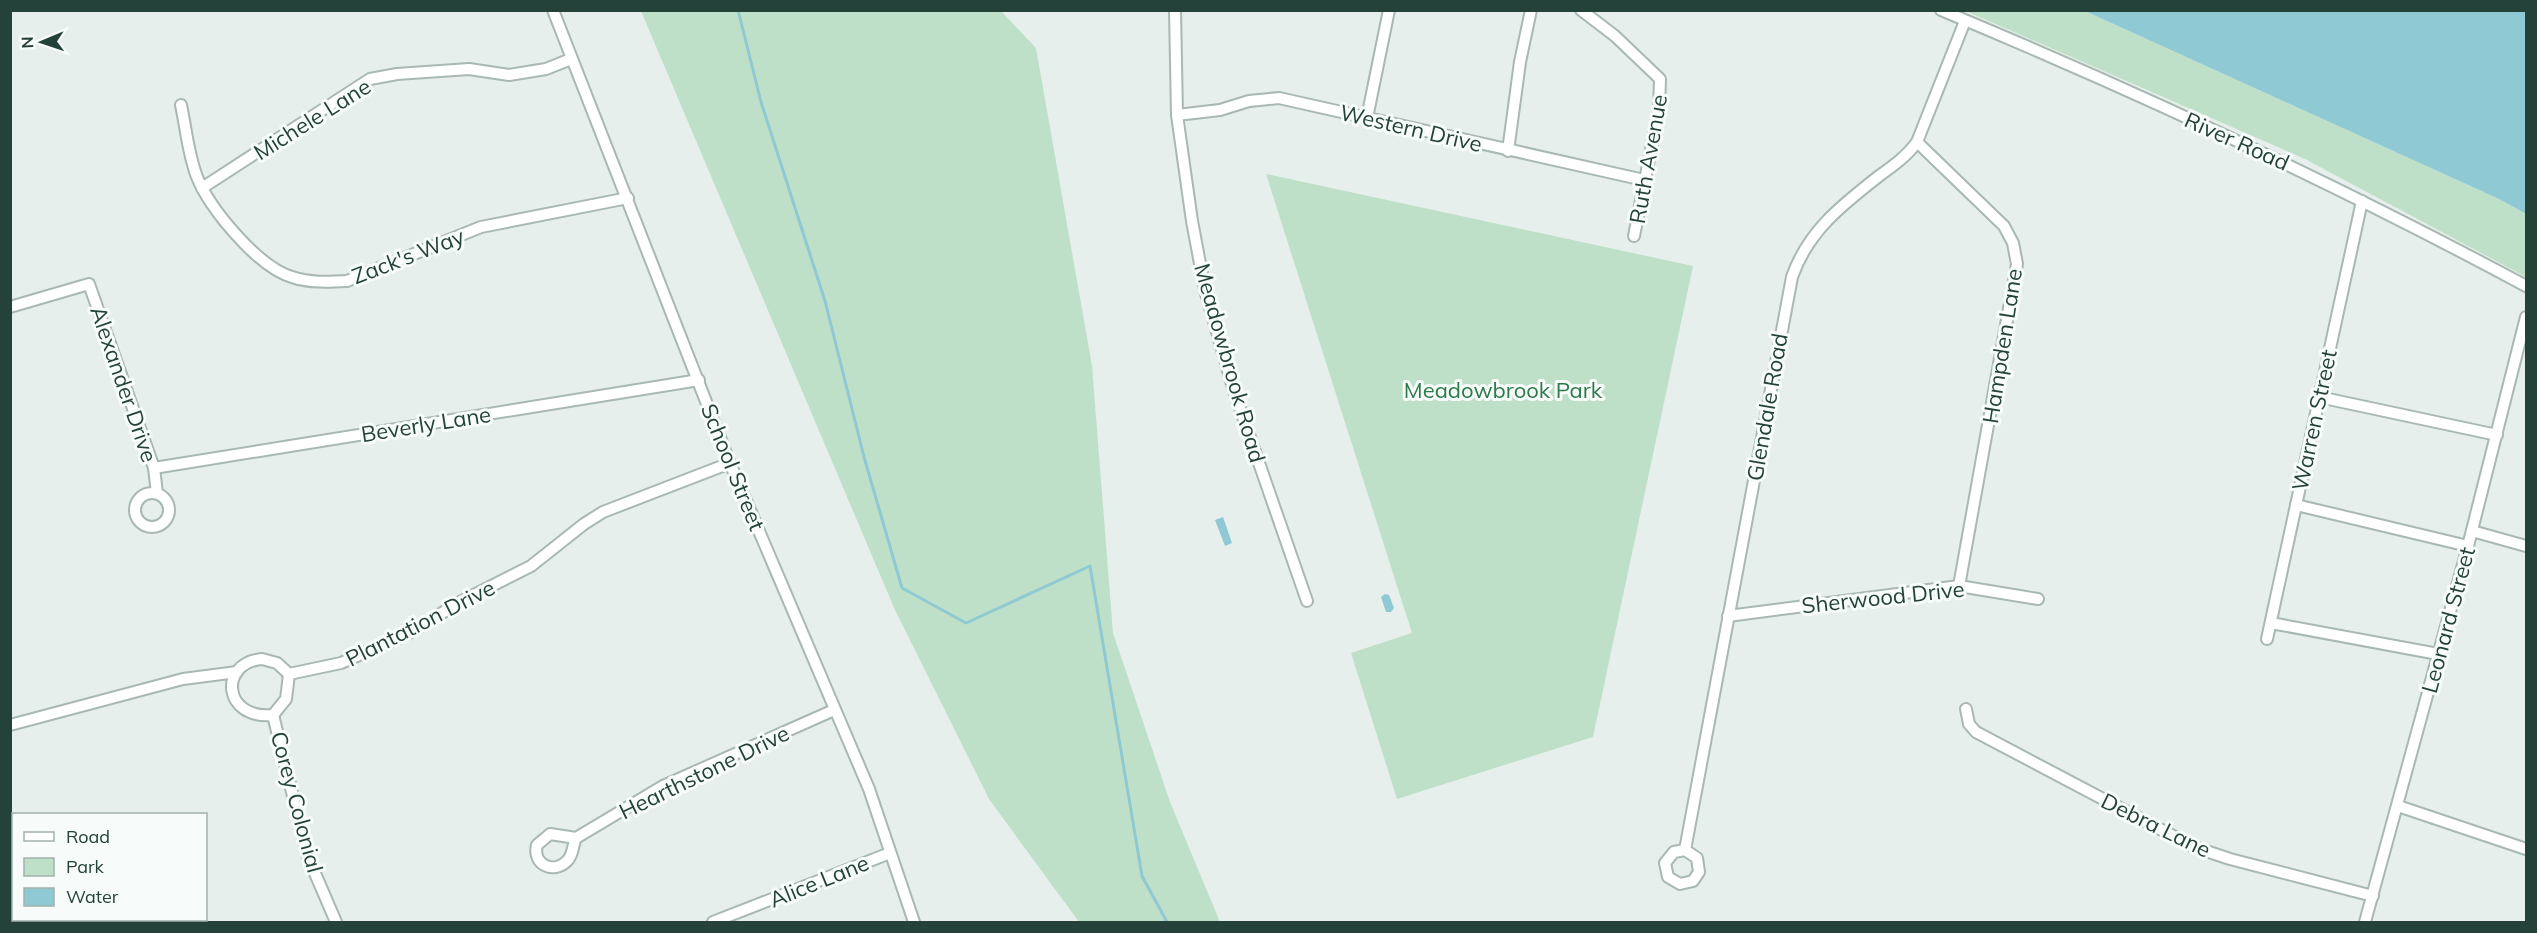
<svg xmlns="http://www.w3.org/2000/svg" width="2537" height="933" font-family="Mulish,sans-serif">
  <rect width="100%" height="100%" fill="#e6efeb"/>
  <g fill="#bfe0c8">
    <polygon points="641,11 1001,11 1036,48 1092,366 1113,633 1170,802 1220,922 1079,922 989,799 895,610"/>
    <polygon points="1966,11 2085,11 2499,199 2526,214 2526,277 2305,159"/>
    <polygon points="1266,174 1693,266 1593,737 1397,799 1351,653 1412,633"/>
  </g>
  <g fill="#8ec9d4">
    <polygon points="2085,11 2526,11 2526,214 2499,199"/>
    <polygon points="1223,517 1232,543 1225,546 1215,520"/>
    <polygon points="1385,594 1389,595 1394,608 1391,612 1386,612 1381,597"/>
  </g>
  <g fill="none" stroke-linecap="round" stroke-linejoin="round">
    <polyline stroke="#8ec9d4" stroke-width="3" points="738,10 761,102 825,301 864,457 902,588 966,623 1090,566 1142,876 1167,922"/>
    <g stroke="#a8b8b2" stroke-width="14">
      <g id="minor">
        <polyline points="553,10 730,463 869,789 914,922"/>
        <polyline points="1175,10 1177,115 1192,221 1205,290 1234,391 1307,601"/>
        <polyline points="1581,10 1615,36 1660,79 1659,109 1634,236"/>
        <path d="M1941,10C2140,93 2336,184 2526,286"/>
        <path d="M181,105C186,128 188,154 197,177C210,209 258,267 292,277C310,283 329,282 347,281L481,227L628,198"/>
        <polyline points="1177,115 1220,110 1249,101 1279,98 1644,180"/>
        <polyline points="1367,118 1389,10"/>
        <polyline points="1917,142 2004,226 2013,243 2017,264 1959,586"/>
        <polyline points="1508,151 1520,62 1531,10"/>
        <polyline points="202,188 370,79 397,74 469,69 509,75 546,69 571,59"/>
        <polyline points="10,307 89,284 154,468 157,493"/>
        <polyline points="2319,397 2497,435"/>
        <polyline points="154,468 699,380"/>
        <circle cx="152" cy="510" r="17"/>
        <polyline points="2296,505 2468,546"/>
        <polyline points="2472,531 2526,546"/>
        <polyline points="1728,616 1959,586 2038,599"/>
        <polyline points="2271,623 2438,654"/>
        <polyline points="2267,639 2362,201"/>
        <path d="M262,659L277,663L289,674L286,699L273,715C223,720 218,663 262,659Z"/>
        <polyline points="289,674 341,663 409,633 460,602 531,566 584,524 603,512 730,463"/>
        <polyline points="1966,709 1969,724 1976,732 2194,847 2230,859 2373,896"/>
        <polyline points="273,715 308,857 336,922"/>
        <polyline points="10,725 183,679 237,672"/>
        <polyline points="2398,806 2526,849"/>
        <path d="M576,838C572,846 574,854 567,861C553,875 532,864 537,845L550,834L576,838L663,786L834,710"/>
        <path d="M1685,850L1697,858L1699,872L1693,881L1680,884L1668,877L1665,863L1674,852L1685,850L1792,277C1808,231 1842,205 1879,176C1893,166 1907,156 1917,142L1965,21"/>
        <polyline points="713,922 890,853"/>
        <polyline points="2365,922 2468,546 2526,317"/>
      </g>
    </g>
    <use href="#minor" stroke="#fff" stroke-width="10"/>
  </g>
  <g text-anchor="middle" dominant-baseline="central" stroke-width="6" stroke-linejoin="round" paint-order="stroke">
    <g font-size="22" fill="#24423a" stroke="#f7fbf9">
      <text transform="translate(312 119) rotate(-32)">Michele Lane</text>
      <text transform="translate(1411 128) rotate(13)">Western Drive</text>
      <text transform="translate(2237 141) rotate(24)">River Road</text>
      <text transform="translate(1648 159) rotate(-80)">Ruth Avenue</text>
      <text transform="translate(408 256) rotate(-21)">Zack's Way</text>
      <text transform="translate(2002 346) rotate(-81)">Hampden Lane</text>
      <text transform="translate(1230 363) rotate(74)">Meadowbrook Road</text>
      <text transform="translate(124 384) rotate(71)">Alexander Drive</text>
      <text transform="translate(1767 407) rotate(-80)">Glendale Road</text>
      <text transform="translate(2314 420) rotate(-78)">Warren Street</text>
      <text transform="translate(426 424) rotate(-9)">Beverly Lane</text>
      <text transform="translate(733 467) rotate(68)">School Street</text>
      <text transform="translate(1883 597) rotate(-6)">Sherwood Drive</text>
      <text transform="translate(2448 620) rotate(-75)">Leonard Street</text>
      <text transform="translate(420 623) rotate(-27)">Plantation Drive</text>
      <text transform="translate(704 772) rotate(-26)">Hearthstone Drive</text>
      <text transform="translate(297 802) rotate(75)">Corey Colonial</text>
      <text transform="translate(2156 825) rotate(26)">Debra Lane</text>
      <text transform="translate(819 881) rotate(-22)">Alice Lane</text>
    </g>
    <g font-size="22" fill="#2d7a4b" stroke="#f7fbf9">
      <text x="1503" y="390">Meadowbrook Park</text>
    </g>
  </g>
  <rect width="2537" height="933" fill="none" stroke="#24423a" stroke-width="24"/>
  <rect x="12" y="813" width="195" height="108" fill="#f7fbf9" stroke="#a3b1ad" stroke-width="1.5"/>
  <rect x="24" y="832" width="30" height="9" fill="#ffffff" stroke="#a3b1ad" stroke-width="1.5"/>
  <text x="66" y="843" font-size="18" fill="#24423a">Road</text>
  <rect x="24" y="858" width="30" height="18" fill="#bfe0c8" stroke="#a3b1ad" stroke-width="1.5"/>
  <text x="66" y="873" font-size="18" fill="#24423a">Park</text>
  <rect x="24" y="888" width="30" height="18" fill="#8ec9d4" stroke="#a3b1ad" stroke-width="1.5"/>
  <text x="66" y="903" font-size="18" fill="#24423a">Water</text>
  <g transform="translate(42 42) rotate(268)" stroke="#f7fbf9" stroke-width="4.5" paint-order="stroke">
  <path d="M0-4.5L10 22L0 15L-10 22Z" fill="#24423a"/>
  <text y="-9" font-size="16" font-weight="bold" text-anchor="middle" fill="#24423a">N</text>
  </g>
</svg>
